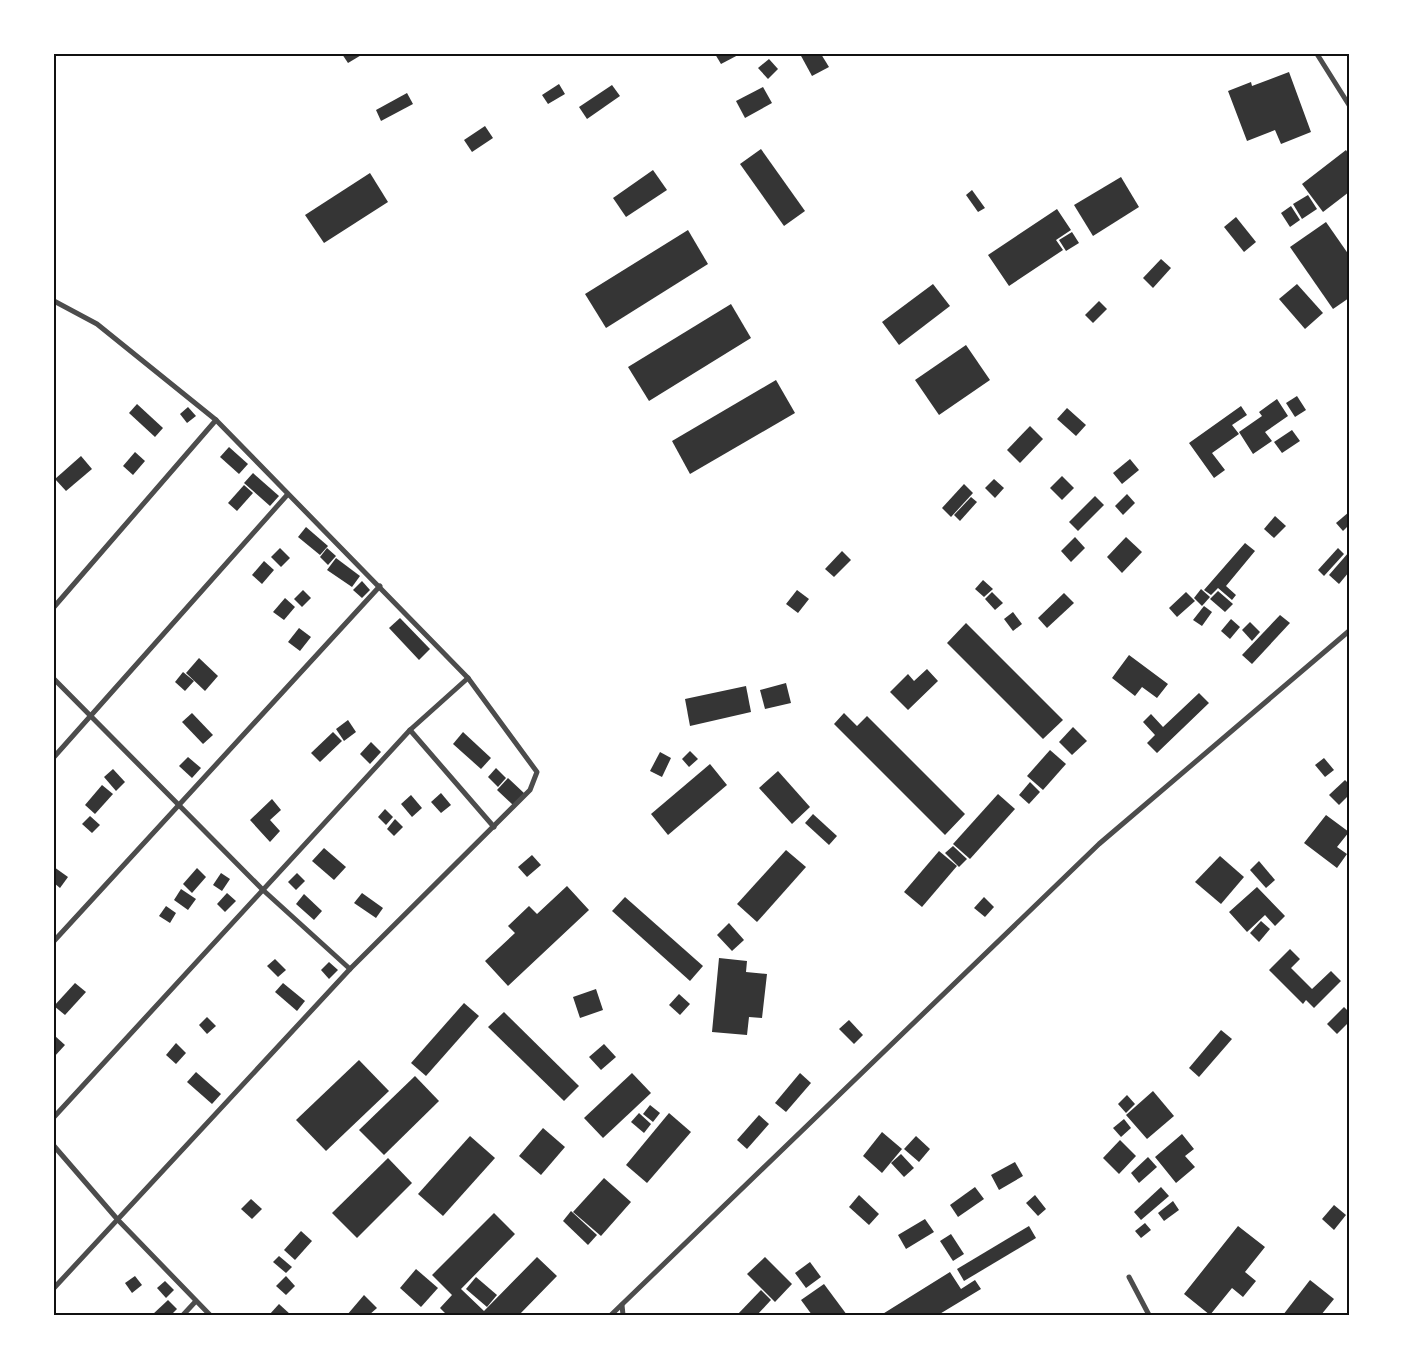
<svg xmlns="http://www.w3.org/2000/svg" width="1403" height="1369" font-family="'Sofia Sans Condensed',sans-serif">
  <rect width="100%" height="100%" fill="#fff"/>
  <g fill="#353535">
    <polygon points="342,54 363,54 348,63"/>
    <polygon points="715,54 740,54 721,64"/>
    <polygon points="800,54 821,54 829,67 812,76"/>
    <polygon points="769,59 778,69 768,79 758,68"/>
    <polygon points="1289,72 1311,132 1281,144 1275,130 1247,141 1228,91 1251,82 1252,86"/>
    <polygon points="559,84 565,94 548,104 542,95"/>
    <polygon points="612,85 620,96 587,119 579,107"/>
    <polygon points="763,87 772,103 745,118 736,101"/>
    <polygon points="407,93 413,104 381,121 376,110"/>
    <polygon points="485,126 493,138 472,152 464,140"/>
    <polygon points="761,149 805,211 784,226 740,164"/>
    <polygon points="1346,150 1349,155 1349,192 1323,212 1302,184"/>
    <polygon points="653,170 667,190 626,217 613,198"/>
    <polygon points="370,173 388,202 324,243 305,215"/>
    <polygon points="1121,177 1139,207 1093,236 1074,205"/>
    <polygon points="972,190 985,208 978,212 966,195"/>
    <polygon points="1308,195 1317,209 1302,219 1293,204"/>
    <polygon points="1291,206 1300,220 1290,227 1281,213"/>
    <polygon points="1057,209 1071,230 1056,240 1063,250 1009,286 988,255"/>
    <polygon points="1236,217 1256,242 1244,252 1224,227"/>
    <polygon points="1326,222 1349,255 1349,298 1333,309 1290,247"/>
    <polygon points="688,230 708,264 606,328 585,294"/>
    <polygon points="1072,232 1079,243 1066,251 1059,240"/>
    <polygon points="1161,259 1171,268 1153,288 1143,278"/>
    <polygon points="933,284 950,306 899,345 882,322"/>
    <polygon points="1297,284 1323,313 1305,329 1279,299"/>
    <polygon points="1099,301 1107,309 1093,323 1085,315"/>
    <polygon points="731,304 751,338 649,401 628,367"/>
    <polygon points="966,345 990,380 939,415 915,380"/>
    <polygon points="776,380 795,413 690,474 672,441"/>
    <polygon points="1297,396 1306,410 1295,417 1286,403"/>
    <polygon points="1277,399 1288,416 1265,432 1272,441 1253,454 1239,432 1262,416 1259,412"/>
    <polygon points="137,404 163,428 155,437 129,413"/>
    <polygon points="1241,406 1247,415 1232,425 1239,434 1212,453 1225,470 1214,478 1189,443"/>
    <polygon points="188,407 196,416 187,423 180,414"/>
    <polygon points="1067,408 1086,425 1076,436 1057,419"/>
    <polygon points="1030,426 1043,439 1020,463 1007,450"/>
    <polygon points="1292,430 1300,441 1282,453 1274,442"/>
    <polygon points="229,447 248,464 239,474 220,457"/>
    <polygon points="135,452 145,461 133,475 123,466"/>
    <polygon points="81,456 92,469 66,491 55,479"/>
    <polygon points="1130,459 1139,470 1122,484 1113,473"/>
    <polygon points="253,473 279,496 270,506 244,483"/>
    <polygon points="1062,476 1074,488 1062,500 1050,488"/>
    <polygon points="994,479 1004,488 995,498 985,488"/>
    <polygon points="964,484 973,493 951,517 942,508"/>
    <polygon points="244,485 253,493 237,511 228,503"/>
    <polygon points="1127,494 1135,503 1123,515 1115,506"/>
    <polygon points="1095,496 1104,505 1078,531 1069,522"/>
    <polygon points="971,497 977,502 960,521 954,515"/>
    <polygon points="1349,512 1349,525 1343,531 1336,523"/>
    <polygon points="1275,516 1286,526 1274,538 1264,529"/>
    <polygon points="306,527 328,546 320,555 298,537"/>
    <polygon points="1075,537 1085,548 1071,562 1061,551"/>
    <polygon points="1126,537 1142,552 1122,573 1107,557"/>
    <polygon points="1245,543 1255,551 1226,586 1236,595 1232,600 1218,588 1211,595 1204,590"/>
    <polygon points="280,548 290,558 281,567 271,557"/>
    <polygon points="327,548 336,556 328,565 320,557"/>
    <polygon points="1338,548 1344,554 1324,576 1318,570"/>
    <polygon points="842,551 851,560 834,577 825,569"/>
    <polygon points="1349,552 1349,572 1339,584 1329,575"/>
    <polygon points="336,558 360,576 352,587 327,570"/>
    <polygon points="264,561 274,570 262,584 252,575"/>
    <polygon points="983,580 993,589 984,597 975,589"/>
    <polygon points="362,581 370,590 362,598 353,590"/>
    <polygon points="1201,589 1210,597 1202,606 1194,598"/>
    <polygon points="303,590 311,598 302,607 294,599"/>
    <polygon points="797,590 809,599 798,613 786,604"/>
    <polygon points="1218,591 1233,604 1225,612 1210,599"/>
    <polygon points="992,592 1003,603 995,610 985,599"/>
    <polygon points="1186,592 1195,601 1177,617 1169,608"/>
    <polygon points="1064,593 1074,603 1047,628 1038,618"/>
    <polygon points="285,598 295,607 284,620 273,612"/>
    <polygon points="1204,606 1212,612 1202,626 1193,620"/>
    <polygon points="1013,612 1022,624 1013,631 1004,619"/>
    <polygon points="1280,615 1290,623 1252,664 1242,655"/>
    <polygon points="400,618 430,649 419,660 389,628"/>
    <polygon points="1231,619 1240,627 1230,639 1221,631"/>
    <polygon points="1250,622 1260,632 1252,641 1242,630"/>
    <polygon points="966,623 1063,720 1043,739 947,643"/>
    <polygon points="299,628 311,637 300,651 288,642"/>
    <polygon points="1129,655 1168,684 1157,698 1142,687 1135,696 1112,678"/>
    <polygon points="199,658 218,676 205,691 186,673"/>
    <polygon points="927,669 938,681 908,710 890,692 908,674 914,681"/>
    <polygon points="183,672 194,681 185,691 175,682"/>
    <polygon points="786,683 791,703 765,709 760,690"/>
    <polygon points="746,686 751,712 690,726 685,699"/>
    <polygon points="1199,693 1209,703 1157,753 1147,743 1155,735 1143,722 1151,714 1163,727"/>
    <polygon points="192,713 213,735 203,744 182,722"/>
    <polygon points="844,713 857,726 867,716 965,814 945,835 834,724"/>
    <polygon points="348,720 356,732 344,741 336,729"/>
    <polygon points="1073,727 1087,741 1072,755 1059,742"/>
    <polygon points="333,732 342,741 320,762 311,753"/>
    <polygon points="463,732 491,758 481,769 453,744"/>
    <polygon points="371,742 381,752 370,764 360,754"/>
    <polygon points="1050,750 1066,764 1043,790 1027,776"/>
    <polygon points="690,751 698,759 689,767 682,759"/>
    <polygon points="660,752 671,758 662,777 650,771"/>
    <polygon points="188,757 201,768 192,778 179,766"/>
    <polygon points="1324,758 1334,770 1325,777 1315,765"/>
    <polygon points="710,764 727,785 668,835 651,814"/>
    <polygon points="496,768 506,778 498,787 488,777"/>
    <polygon points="113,769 125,782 116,791 104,777"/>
    <polygon points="778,771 810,807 792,824 759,788"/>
    <polygon points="508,778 525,794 514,806 497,790"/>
    <polygon points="1345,780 1349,784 1349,795 1339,805 1329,795"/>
    <polygon points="1030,782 1040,792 1029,804 1019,795"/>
    <polygon points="102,785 113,794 95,814 85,805"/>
    <polygon points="441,793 451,805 441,813 431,802"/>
    <polygon points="998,794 1015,809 970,859 953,844"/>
    <polygon points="411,795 422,808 412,817 401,804"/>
    <polygon points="272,799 281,810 270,820 280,831 270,842 250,820"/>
    <polygon points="385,809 393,817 386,825 378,817"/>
    <polygon points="813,814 837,836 829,845 805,823"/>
    <polygon points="1326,815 1349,832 1337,847 1347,854 1337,868 1304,843"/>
    <polygon points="90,816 100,825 92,833 82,824"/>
    <polygon points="395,819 403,827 394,836 387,829"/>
    <polygon points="953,846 967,859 959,867 945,853"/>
    <polygon points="324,848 346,867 334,880 312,861"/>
    <polygon points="786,850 806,867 757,922 737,904"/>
    <polygon points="939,851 957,866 922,907 904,892"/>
    <polygon points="532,855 541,865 527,877 518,867"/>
    <polygon points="1220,856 1244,877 1221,904 1195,882"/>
    <polygon points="1259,861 1275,880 1266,888 1250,870"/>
    <polygon points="54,867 68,877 60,888 54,883"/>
    <polygon points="197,868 206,877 192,893 183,884"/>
    <polygon points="221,873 230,879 222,891 213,885"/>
    <polygon points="297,873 305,881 296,890 288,882"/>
    <polygon points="567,886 589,910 508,986 485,961 515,933 508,926 529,906 537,914"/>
    <polygon points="1257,887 1285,916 1275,926 1265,915 1247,932 1229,912"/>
    <polygon points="181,889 196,899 188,910 174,900"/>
    <polygon points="227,893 236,901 225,912 217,904"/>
    <polygon points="362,893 383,908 376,918 354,903"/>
    <polygon points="304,894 322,911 314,920 296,904"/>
    <polygon points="625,897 703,966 690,981 612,911"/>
    <polygon points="984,897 994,907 985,917 974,908"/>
    <polygon points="166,906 176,913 170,923 159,916"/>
    <polygon points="1261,921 1270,929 1259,942 1250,933"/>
    <polygon points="729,923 744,940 732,951 717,935"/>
    <polygon points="1290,949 1300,959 1291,968 1312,989 1331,971 1341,981 1314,1008 1306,1000 1303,1004 1269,970"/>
    <polygon points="719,958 747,961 746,972 767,974 762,1018 749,1017 747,1035 712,1032"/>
    <polygon points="275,959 286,970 278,977 267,966"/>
    <polygon points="329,962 338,970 329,979 321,970"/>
    <polygon points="75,983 86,992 65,1015 54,1006"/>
    <polygon points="283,983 305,1001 297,1011 275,992"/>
    <polygon points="596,989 603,1010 580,1018 573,997"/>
    <polygon points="679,994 690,1004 680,1015 669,1005"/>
    <polygon points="464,1003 479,1016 426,1076 411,1063"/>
    <polygon points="1344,1007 1349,1012 1349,1022 1337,1034 1327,1024"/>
    <polygon points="504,1012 579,1086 564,1101 488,1027"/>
    <polygon points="207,1017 216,1026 207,1034 199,1025"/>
    <polygon points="849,1020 863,1035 854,1044 839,1029"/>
    <polygon points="1221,1030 1232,1039 1199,1077 1189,1068"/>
    <polygon points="55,1036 65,1045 54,1057 54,1038"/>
    <polygon points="176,1043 186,1053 176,1064 166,1055"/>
    <polygon points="604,1044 616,1057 601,1070 589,1057"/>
    <polygon points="359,1060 389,1091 326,1151 296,1120"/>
    <polygon points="196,1072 221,1094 212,1104 187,1082"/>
    <polygon points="632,1073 651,1093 603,1138 584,1118"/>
    <polygon points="800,1073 811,1083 786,1112 775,1103"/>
    <polygon points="415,1076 439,1101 384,1155 359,1130"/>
    <polygon points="1153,1091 1174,1116 1147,1139 1126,1115"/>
    <polygon points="1127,1095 1135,1104 1126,1113 1118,1104"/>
    <polygon points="650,1105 660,1113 653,1122 643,1114"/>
    <polygon points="639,1113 651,1124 644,1133 631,1122"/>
    <polygon points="669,1113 691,1132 647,1183 626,1165"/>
    <polygon points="759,1115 769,1124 747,1149 737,1140"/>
    <polygon points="1124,1119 1131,1128 1121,1137 1113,1128"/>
    <polygon points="543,1128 565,1147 541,1175 519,1156"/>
    <polygon points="882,1132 902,1149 882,1173 863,1156"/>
    <polygon points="1182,1134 1194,1149 1185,1156 1195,1167 1176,1183 1155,1157"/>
    <polygon points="470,1136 495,1158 443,1216 418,1194"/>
    <polygon points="916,1136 930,1149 919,1162 904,1149"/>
    <polygon points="1120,1140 1136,1156 1119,1174 1103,1158"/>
    <polygon points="901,1154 914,1168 904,1177 891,1163"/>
    <polygon points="1148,1157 1157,1167 1139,1183 1131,1173"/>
    <polygon points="388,1158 412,1183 357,1238 332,1213"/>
    <polygon points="1015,1162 1023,1176 999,1190 991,1175"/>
    <polygon points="604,1178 631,1202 601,1236 573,1212"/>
    <polygon points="975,1187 984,1199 958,1217 950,1205"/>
    <polygon points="1161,1187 1169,1196 1141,1220 1134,1212"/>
    <polygon points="859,1195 879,1214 869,1225 849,1207"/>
    <polygon points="1035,1195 1046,1209 1038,1216 1026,1203"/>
    <polygon points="251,1199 262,1209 252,1219 241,1209"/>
    <polygon points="1173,1201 1179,1210 1164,1221 1158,1213"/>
    <polygon points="1334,1205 1346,1215 1334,1230 1322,1219"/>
    <polygon points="571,1211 597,1235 588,1245 563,1221"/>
    <polygon points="494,1213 515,1234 461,1289 484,1311 537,1257 557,1276 519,1315 447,1315 440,1308 452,1295 432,1275"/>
    <polygon points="925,1219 934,1232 906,1249 898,1235"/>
    <polygon points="1145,1223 1151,1230 1141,1238 1135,1231"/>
    <polygon points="1029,1226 1036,1238 964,1281 957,1269"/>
    <polygon points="1238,1226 1265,1247 1245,1272 1256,1281 1243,1297 1232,1288 1210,1315 1184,1294"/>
    <polygon points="301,1231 312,1241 295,1260 284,1250"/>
    <polygon points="951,1234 964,1254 953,1261 940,1241"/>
    <polygon points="279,1256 292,1267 286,1273 273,1262"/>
    <polygon points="765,1257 792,1284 775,1302 747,1274"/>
    <polygon points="810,1262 821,1277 806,1288 795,1273"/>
    <polygon points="416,1269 438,1288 421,1307 400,1288"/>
    <polygon points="950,1272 961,1289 975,1280 981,1289 938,1315 881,1315"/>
    <polygon points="135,1276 142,1285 132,1293 125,1283"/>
    <polygon points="286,1276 295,1286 286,1295 276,1286"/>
    <polygon points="476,1277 497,1295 487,1307 466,1289"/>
    <polygon points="1310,1280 1334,1299 1321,1315 1283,1315"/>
    <polygon points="165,1281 174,1290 166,1298 157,1288"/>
    <polygon points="824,1284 847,1315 812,1315 801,1300"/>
    <polygon points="761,1290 771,1300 757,1315 737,1315"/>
    <polygon points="364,1295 377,1308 369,1315 347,1315"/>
    <polygon points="168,1300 177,1309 171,1315 152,1315"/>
    <polygon points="279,1304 291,1315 269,1315"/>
  </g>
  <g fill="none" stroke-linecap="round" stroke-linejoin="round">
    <g stroke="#4c4c4c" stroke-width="5">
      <polyline points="1317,54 1349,105"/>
      <polyline points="54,301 97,324 216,420 468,678 537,772 530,790 350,969 54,1288"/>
      <polyline points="54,607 216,420"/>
      <polyline points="54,679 263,890 350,969"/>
      <polyline points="410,730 494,827"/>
      <polyline points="54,757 288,494"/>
      <polyline points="54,941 380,586"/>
      <polyline points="54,1117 410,730 468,678"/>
      <polyline points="54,1146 118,1220 210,1315"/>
      <polyline points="1129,1277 1149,1315"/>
      <polyline points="622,1305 623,1315"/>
      <polyline points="183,1315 196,1301"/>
      <polyline points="611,1315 1099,844 1349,631"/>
    </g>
  </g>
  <rect width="1403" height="1369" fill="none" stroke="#ffffff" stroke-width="110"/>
  <rect x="55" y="55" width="1293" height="1259" fill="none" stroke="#111" stroke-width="2"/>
</svg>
